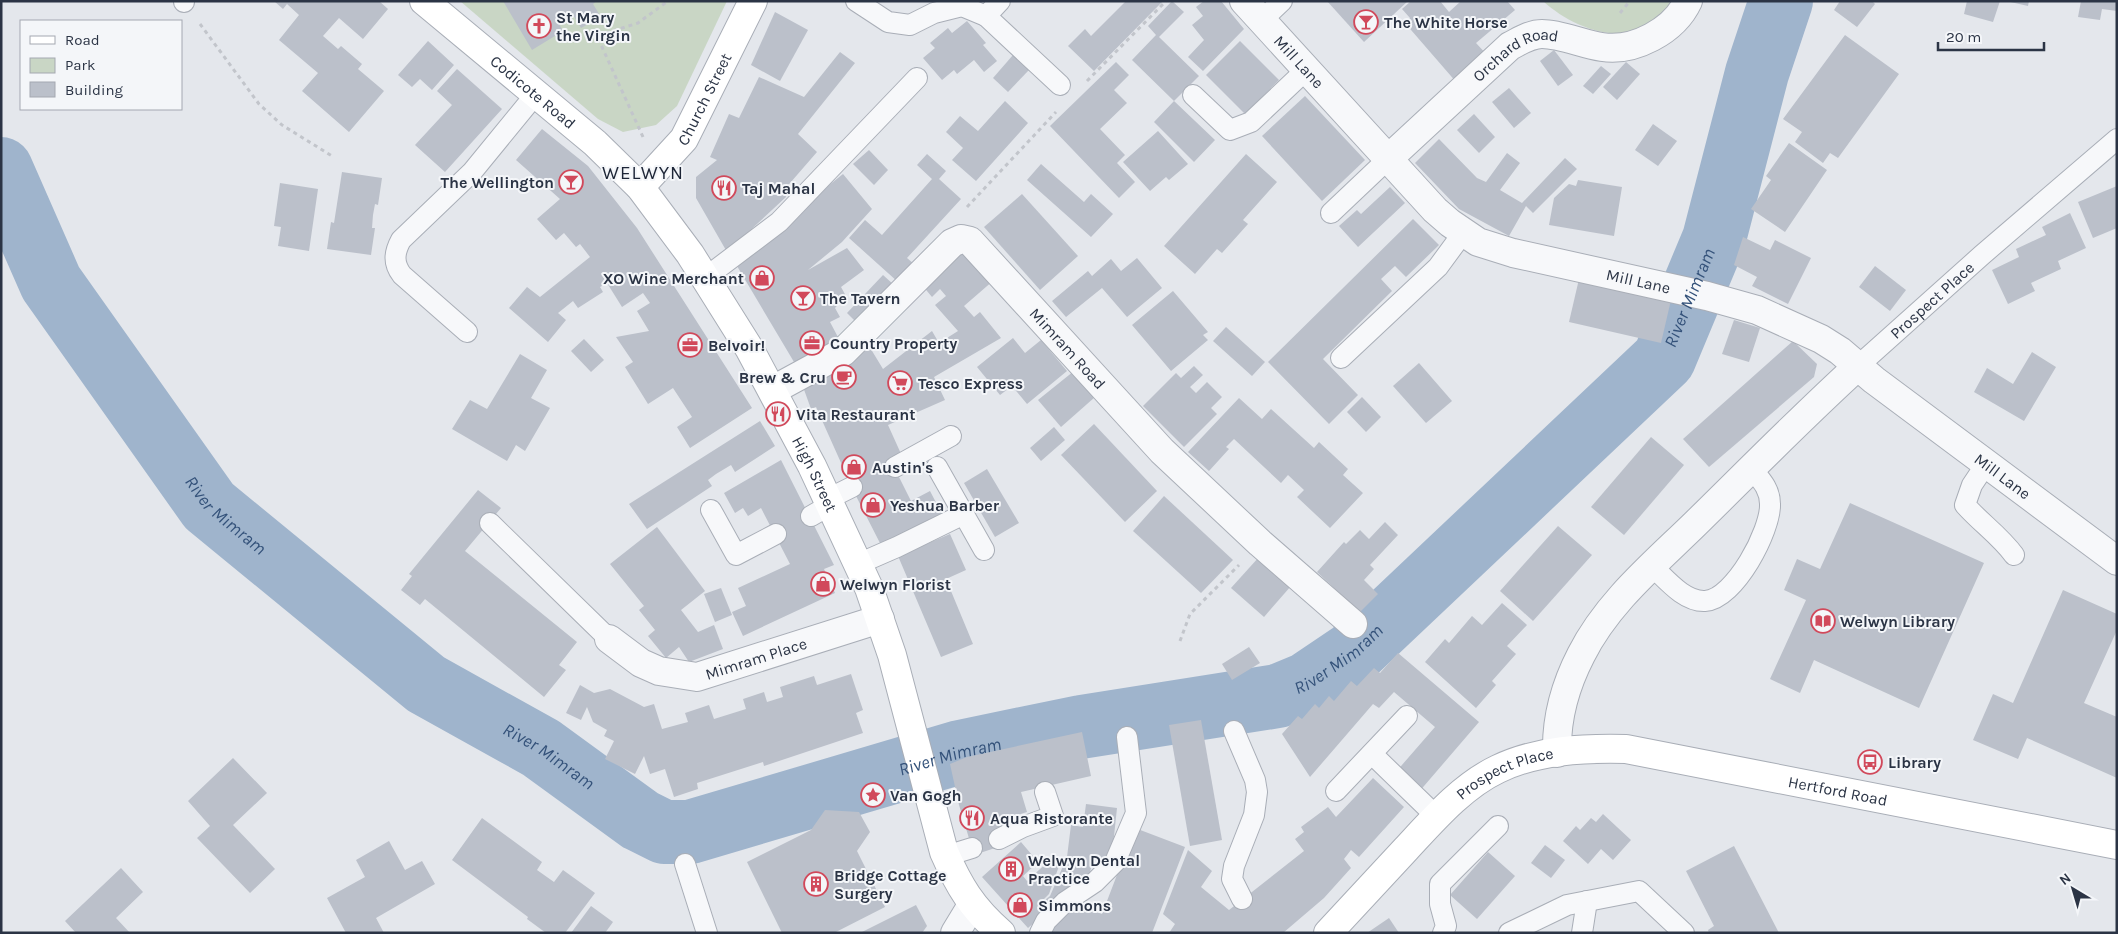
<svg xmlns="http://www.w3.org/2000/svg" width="2118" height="934" font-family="Karla,sans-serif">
  <rect width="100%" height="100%" fill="#e4e7ec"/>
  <g fill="#c9d6c5">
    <polygon points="460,1 727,1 677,106 656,125 623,132 598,119"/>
    <path d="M1543,1H1676C1666,13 1652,28 1636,32C1603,39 1567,23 1543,1Z"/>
  </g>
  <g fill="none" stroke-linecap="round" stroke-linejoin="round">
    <path stroke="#9fb4cc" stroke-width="64" id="s1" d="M1,169L51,283L209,506L426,684L541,748L640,820L664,832H690L960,752L1081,727L1278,696L1307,684L1353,653L1664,359L1714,239L1757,73L1781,1"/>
  </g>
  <g fill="#bbc0ca">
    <polygon points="274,1 379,1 388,9 363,39 339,18 323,36 338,49 341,46 362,64 358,69 384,91 349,132 302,91 318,73 279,40 299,15 287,4 283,9"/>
    <polygon points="503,1 597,1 593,4 601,17 581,28 573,15 559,24 563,31 532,50"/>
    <polygon points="1126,1 1163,1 1094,71 1068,46 1085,29 1091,36"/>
    <polygon points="1172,1 1184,12 1159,37 1199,76 1174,101 1215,140 1194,162 1154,122 1174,101 1132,60 1156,35 1148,26"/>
    <polygon points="1204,1 1221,1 1244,29 1203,71 1188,57 1204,40 1192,25 1203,16 1196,7"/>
    <polygon points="1327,1 1408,1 1364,42"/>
    <polygon points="1411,1 1440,1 1449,12 1461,1 1507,1 1515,10 1476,43 1488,56 1457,83 1405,23 1410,18 1402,9"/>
    <polygon points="1840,1 1872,1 1875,4 1857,27 1834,10"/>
    <polygon points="1967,1 2000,1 1993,22 1964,14"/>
    <polygon points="2006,1 2029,1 2028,6"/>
    <polygon points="2081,1 2117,1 2117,11 2102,9 2100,20 2078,17"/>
    <polygon points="775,12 808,30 780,81 751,65"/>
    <polygon points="967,21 986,43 983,45 997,61 984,72 974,60 957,74 954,70 942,80 923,58 935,48 930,43 948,28 952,33"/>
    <polygon points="1845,35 1899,74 1838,158 1830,153 1823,163 1795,142 1802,132 1783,119"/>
    <polygon points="428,41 454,65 432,90 420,79 412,87 398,75"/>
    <polygon points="1240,41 1279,80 1245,114 1206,75"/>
    <polygon points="1554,50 1573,75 1558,86 1540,61"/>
    <polygon points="840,52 855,63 798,134 817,152 784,190 786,197 727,252 696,198 696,177 717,160 710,157 729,114 739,118 759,77 804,97"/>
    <polygon points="1013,55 1029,70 1008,92 993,78"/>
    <polygon points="1116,62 1129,75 1114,90 1127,103 1100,129 1125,155 1117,163 1135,182 1119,198 1050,126"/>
    <polygon points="1626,62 1640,74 1617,100 1603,87"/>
    <polygon points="1601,66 1611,74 1593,94 1583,86"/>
    <polygon points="457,69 502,109 445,172 415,145 452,105 437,91"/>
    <polygon points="1509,88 1531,113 1514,128 1492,102"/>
    <polygon points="1305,96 1365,160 1322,201 1262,136"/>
    <polygon points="1005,101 1028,123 976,181 952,160 963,148 946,132 960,116 978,131"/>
    <polygon points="1474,114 1495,137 1479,153 1457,130"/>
    <polygon points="1653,124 1677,141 1658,166 1635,150"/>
    <polygon points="542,129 588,166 637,228 752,408 690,448 677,427 692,417 673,388 648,404 625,367 633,362 616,337 649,331 637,311 650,303 643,293 622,307 607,283 600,287 603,292 578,308 573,301 558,313 566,320 548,342 509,308 527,287 540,297 590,257 580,244 576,247 564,233 556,240 537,219 560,199 516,160"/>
    <polygon points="1158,131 1188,164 1169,180 1166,177 1150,191 1123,162"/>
    <polygon points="1439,139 1477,178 1486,182 1507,153 1520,163 1500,190 1522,203 1565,158 1577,169 1533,213 1526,206 1509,236 1459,209 1415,163"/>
    <polygon points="1789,143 1827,170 1785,232 1751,209 1771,180 1766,176"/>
    <polygon points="869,150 888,170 874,185 853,164"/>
    <polygon points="927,154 946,171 939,179 961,199 907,258 914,264 898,282 849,238 865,220 882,235 932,179 917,165"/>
    <polygon points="1246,154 1277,182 1243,220 1248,224 1222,253 1217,249 1195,274 1164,246"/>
    <polygon points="1041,164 1084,202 1091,194 1113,214 1091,237 1027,180"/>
    <polygon points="342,172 382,178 378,205 375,204 373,215 372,228 375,228 371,255 327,249 331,222 334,223"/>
    <polygon points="843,174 872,209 842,242 808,270 847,248 864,270 841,287 846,296 835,308 840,317 830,322 839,339 794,362 734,261"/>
    <polygon points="1578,180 1622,187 1614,236 1549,225 1554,198 1569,184 1576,186"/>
    <polygon points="280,183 318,189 309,251 278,246 281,227 274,226"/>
    <polygon points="2117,186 2117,228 2093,238 2078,202"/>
    <polygon points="1390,187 1405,203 1358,247 1339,226 1357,210 1361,214"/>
    <polygon points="1022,194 1078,256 1040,290 984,227"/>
    <polygon points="2070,213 2086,248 2058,261 2061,269 2031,283 2035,291 2008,304 1992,270 2019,257 2016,249 2046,235 2042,227"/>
    <polygon points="1413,219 1439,245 1406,277 1395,266 1381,279 1392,291 1323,359 1358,395 1329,424 1268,362"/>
    <polygon points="1743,237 1770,250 1775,240 1811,258 1788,304 1752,286 1757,277 1734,265"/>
    <polygon points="962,244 994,280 964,306 974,317 980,312 1001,338 934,377 945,400 888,425 902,456 897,473 911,501 930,491 942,514 882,547 855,494 816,407 811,409 802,384 866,341 883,369 932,331 939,343 958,331 935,305 946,296 940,289 932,297 922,285"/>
    <polygon points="1137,258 1162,288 1127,317 1102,288 1066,317 1052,301 1088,271 1092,276 1111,259 1121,271"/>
    <polygon points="1875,266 1906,290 1890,311 1859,287"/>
    <polygon points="883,275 894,285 858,324 847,313"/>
    <polygon points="1579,279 1671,300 1661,343 1569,322"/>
    <polygon points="1173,291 1208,332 1203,335 1208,340 1171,371 1132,325"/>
    <polygon points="1734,320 1760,328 1749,362 1722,354"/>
    <polygon points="1226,327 1265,362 1252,376 1213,341"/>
    <polygon points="1013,338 1025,353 1041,340 1067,371 1027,404 1012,386 1000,395 977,367"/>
    <polygon points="584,339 604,360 591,372 571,351"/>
    <polygon points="1793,341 1817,364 1814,377 1709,467 1683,439"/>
    <polygon points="2032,352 2056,367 2024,421 1974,392 1987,368 2013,384"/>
    <polygon points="520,354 547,370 531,398 550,408 525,451 516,445 507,461 452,429 470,400 487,409"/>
    <polygon points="1419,363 1452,401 1426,423 1393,386"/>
    <polygon points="1194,366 1203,375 1190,387 1196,393 1207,382 1222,397 1211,408 1217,414 1184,447 1143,406 1176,373 1181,378"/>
    <polygon points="1074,371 1095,397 1061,427 1038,400"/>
    <polygon points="1362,397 1381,417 1366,432 1347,412"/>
    <polygon points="1239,398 1262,419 1271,409 1314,448 1319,442 1348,469 1343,475 1363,493 1330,528 1297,497 1304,490 1288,475 1281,483 1234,439 1226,447 1229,449 1209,471 1188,452"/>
    <polygon points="760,421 775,446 735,472 731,465 716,474 708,480 712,486 647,529 629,504"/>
    <polygon points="1094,424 1157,491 1125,522 1061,455"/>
    <polygon points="1054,427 1065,440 1041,461 1030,448"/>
    <polygon points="1651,437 1684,465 1624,535 1591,507"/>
    <polygon points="781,460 834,565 824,569 835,593 743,636 732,612 746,606 738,588 790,564 761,508 748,516 743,508 735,513 724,493"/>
    <polygon points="987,469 1019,523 995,537 964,483"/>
    <polygon points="478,490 501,508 465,551 577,642 559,665 566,670 544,697 425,599 420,605 401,590 412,576 409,574"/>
    <polygon points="1164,496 1233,560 1201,593 1133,531"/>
    <polygon points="1850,503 1984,563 1919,708 1814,660 1800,693 1770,679 1806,600 1784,590 1797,559 1820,569"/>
    <polygon points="1385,522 1398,535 1370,565 1374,569 1364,580 1378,594 1360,612 1317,572 1344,542 1346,544 1360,530 1369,539"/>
    <polygon points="1558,526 1592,555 1533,621 1500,591"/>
    <polygon points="657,527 705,591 681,610 698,632 714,625 723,649 689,662 679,647 666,658 648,636 655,630 639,610 644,606 610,564"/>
    <polygon points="950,534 966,570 946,579 973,644 941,657 898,556"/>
    <polygon points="1259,557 1291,586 1264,617 1231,588"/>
    <polygon points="721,588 732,615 715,622 704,594"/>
    <polygon points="2063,590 2117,614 2117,630 2084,703 2117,717 2117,778 2027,738 2018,759 1973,740 1993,694 2013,703"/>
    <polygon points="1502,603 1527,625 1507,646 1516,654 1492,681 1496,685 1476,708 1425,662 1445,639 1449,643 1472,616 1482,625"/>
    <polygon points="1249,647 1260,663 1232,680 1222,664"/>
    <polygon points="1398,653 1479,722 1418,793 1395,773 1435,727 1394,692 1379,708 1373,704 1310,777 1282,734 1298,716 1302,719 1315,704 1319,708 1329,696 1334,701 1351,681 1357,686 1374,668 1380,673"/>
    <polygon points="851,674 863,710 856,713 863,733 764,766 763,762 697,783 698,789 674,797 665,769 650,774 644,756 635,774 605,759 614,741 604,736 607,730 593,722 587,707 581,720 566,713 580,685 594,693 610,689 644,707 654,704 662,729 688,722 685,713 709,705 714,719 746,709 743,699 764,692 767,702 783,697 780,687 814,676 817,685"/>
    <polygon points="1201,720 1222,840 1190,846 1169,725"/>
    <polygon points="1082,732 1091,776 1021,792 1027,812 1014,816 1017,826 1001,846 974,855 959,805 950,764 967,757"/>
    <polygon points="233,758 267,793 233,825 275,869 250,893 197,838 210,826 188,801"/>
    <polygon points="1373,778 1404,807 1359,857 1351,850 1344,859 1351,868 1324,898 1283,933 1169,933 1175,924 1163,914 1188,850 1212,871 1201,887 1229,910 1304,851 1295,839 1304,832 1301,827 1328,807 1336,817"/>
    <polygon points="1086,804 1117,808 1112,855 1103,861 1093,860 1088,880 1075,886 1028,928 982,877 1021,842 1038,862 1023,876 1027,881 1052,858 1059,866 1049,894 1044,899 1045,900 1050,896 1067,857 1071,825 1083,827"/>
    <polygon points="825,810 859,812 870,832 857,851 885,907 834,933 782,933 747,862 811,830"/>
    <polygon points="1603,814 1631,840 1613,860 1601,849 1588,864 1563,841 1576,826 1580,830 1591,818 1596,822"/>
    <polygon points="482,818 542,862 537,870 554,882 563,870 595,893 565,933 546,933 527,919 528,917 452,860"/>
    <polygon points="1135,828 1185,847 1152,933 1050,933 1052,926 1075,904 1102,914"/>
    <polygon points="389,841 405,870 422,861 435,884 376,918 384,933 346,933 327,898 365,877 356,860"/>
    <polygon points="1545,845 1565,860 1551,878 1531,863"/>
    <polygon points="1734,846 1779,933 1709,933 1708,930 1714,926 1686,871"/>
    <polygon points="1488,852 1515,876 1477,919 1450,895"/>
    <polygon points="121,868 143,892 116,918 130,933 76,933 65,921"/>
    <polygon points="916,905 927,926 922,933 860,933"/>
    <polygon points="591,906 613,922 605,933 571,933"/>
    <polygon points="1389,918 1399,933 1367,933"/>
  </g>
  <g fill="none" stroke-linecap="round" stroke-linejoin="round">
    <g stroke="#a9aeb7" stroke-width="22">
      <g id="lane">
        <polyline points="184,1 184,2"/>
        <polyline points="856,1 888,22 910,25 934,13 962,6 986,16 1000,1"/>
        <polyline points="986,16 1060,85"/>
        <polyline points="1261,21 1282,1"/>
        <polyline points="1193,95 1230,130 1251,122 1306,70"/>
        <polyline points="1331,213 1388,159"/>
        <polyline points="705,278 779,222 917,78"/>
        <path d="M467,332L402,275C393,263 394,253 401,240L472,172L535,95"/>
        <polyline points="1341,358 1438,267 1463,233"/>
        <path id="s2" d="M1858,366L1982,255L2117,139"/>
        <path d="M1986,464L1972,485L1965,505C1981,523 2000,536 2014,555"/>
        <polyline points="895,467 951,436"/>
        <polyline points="937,467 984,550"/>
        <polyline points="828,499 852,487"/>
        <polyline points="711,510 736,555 776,534"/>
        <polyline points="811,516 830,505"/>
        <polyline points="490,523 609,639"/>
        <polyline points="858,564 897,547 964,514"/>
        <path d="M1652,566C1666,579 1684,602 1705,601C1735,599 1771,530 1770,504C1770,488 1760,479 1751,468"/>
        <polyline points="1234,731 1255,780 1257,792 1254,815 1234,866 1232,879 1242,899"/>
        <polyline points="1372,754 1437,817"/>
        <polyline points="1336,791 1407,716"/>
        <polyline points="999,839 1023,827 1053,816 1045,792"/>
        <polyline points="946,856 972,848"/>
        <polyline points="685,864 707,933"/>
        <polyline points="1040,933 1046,921 1065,902 1095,882 1115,862 1136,813 1127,737"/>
        <polyline points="1443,933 1446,926 1440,904 1440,884 1498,826"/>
        <polyline points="1509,933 1567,905 1639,891 1684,933"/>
        <polyline points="1582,933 1587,901"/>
      </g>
    </g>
    <g stroke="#a9aeb7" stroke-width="30">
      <g id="street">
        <path id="s3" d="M1244,1L1435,210L1450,223L1478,242L1513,253L1707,296L1757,310L1821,339L1840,351L1874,380L2117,561"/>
        <path id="s4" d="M1388,159L1510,46C1520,41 1530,34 1542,34C1561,34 1582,44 1602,47C1634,52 1674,31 1688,1"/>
        <path id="s5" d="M773,390L843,352L952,243L961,239L970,241L1162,451L1260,543L1353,624"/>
        <path id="s6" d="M609,639L641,663L659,671L697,677L880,619"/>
        <path d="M1557,753C1556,717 1565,686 1581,655C1607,603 1654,564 1695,524C1749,471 1802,417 1858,366"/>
        <polyline points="955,933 972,905"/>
      </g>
    </g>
    <g stroke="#a9aeb7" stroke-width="30">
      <g id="secondary">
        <path id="s7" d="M424,1L595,143L640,187L690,254L749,348L812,466L869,588L892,655L944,852C959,886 972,908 1001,933"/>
        <path id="s8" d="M640,187L684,139L753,1"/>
        <path id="s9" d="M1328,933C1354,905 1380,877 1406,849C1433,820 1462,786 1498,769C1537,750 1583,748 1626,749L2117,845"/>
      </g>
    </g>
    <g stroke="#c2c5cb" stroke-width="3" stroke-dasharray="4 4" stroke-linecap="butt">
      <polyline points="1620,13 1630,1"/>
      <polyline points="200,24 259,104 282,125 332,156"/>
      <polyline points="1087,81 1166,1"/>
      <polyline points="643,137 597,36 638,23 668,1"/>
      <polyline points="967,207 1056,112"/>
      <polyline points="1180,641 1190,614 1239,565"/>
    </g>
    <use href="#lane" stroke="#f7f8fa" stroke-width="20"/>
    <use href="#street" stroke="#f7f8fa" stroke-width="28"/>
    <use href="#secondary" stroke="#fff" stroke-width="28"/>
  </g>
  <defs>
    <g id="bar-ring" transform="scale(1.25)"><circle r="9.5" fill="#f4f6f9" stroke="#d1495b" stroke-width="1.5"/><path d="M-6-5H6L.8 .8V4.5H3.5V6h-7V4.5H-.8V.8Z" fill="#d1495b"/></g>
    <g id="church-ring" transform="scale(1.25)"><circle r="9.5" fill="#f4f6f9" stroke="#d1495b" stroke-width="1.5"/><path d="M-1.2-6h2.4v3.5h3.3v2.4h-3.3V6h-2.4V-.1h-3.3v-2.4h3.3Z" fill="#d1495b"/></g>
    <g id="restaurant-ring" transform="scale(1.25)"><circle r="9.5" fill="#f4f6f9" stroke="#d1495b" stroke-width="1.5"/><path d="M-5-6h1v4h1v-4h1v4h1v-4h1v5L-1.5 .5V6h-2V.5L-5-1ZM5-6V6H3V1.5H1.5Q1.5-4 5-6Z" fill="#d1495b"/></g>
    <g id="shop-ring" transform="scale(1.25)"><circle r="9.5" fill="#f4f6f9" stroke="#d1495b" stroke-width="1.5"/><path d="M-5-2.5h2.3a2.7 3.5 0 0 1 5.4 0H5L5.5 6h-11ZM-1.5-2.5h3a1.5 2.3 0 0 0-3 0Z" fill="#d1495b"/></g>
    <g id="office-ring" transform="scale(1.25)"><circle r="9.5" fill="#f4f6f9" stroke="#d1495b" stroke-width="1.5"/><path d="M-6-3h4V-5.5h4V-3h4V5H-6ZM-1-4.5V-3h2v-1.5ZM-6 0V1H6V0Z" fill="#d1495b"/></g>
    <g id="cafe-ring" transform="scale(1.25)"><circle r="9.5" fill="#f4f6f9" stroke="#d1495b" stroke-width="1.5"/><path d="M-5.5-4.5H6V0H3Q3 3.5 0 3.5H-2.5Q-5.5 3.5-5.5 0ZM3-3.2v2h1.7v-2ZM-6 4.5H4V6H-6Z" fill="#d1495b"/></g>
    <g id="supermarket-ring" transform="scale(1.25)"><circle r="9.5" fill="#f4f6f9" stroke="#d1495b" stroke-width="1.5"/><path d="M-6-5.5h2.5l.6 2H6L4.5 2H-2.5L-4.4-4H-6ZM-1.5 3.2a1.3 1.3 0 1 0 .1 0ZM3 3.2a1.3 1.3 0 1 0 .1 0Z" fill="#d1495b"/></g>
    <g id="library-ring" transform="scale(1.25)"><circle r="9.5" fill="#f4f6f9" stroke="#d1495b" stroke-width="1.5"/><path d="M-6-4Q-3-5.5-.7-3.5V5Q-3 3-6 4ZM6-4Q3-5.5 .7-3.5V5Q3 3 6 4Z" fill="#d1495b"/></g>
    <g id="bus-ring" transform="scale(1.25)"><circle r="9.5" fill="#f4f6f9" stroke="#d1495b" stroke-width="1.5"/><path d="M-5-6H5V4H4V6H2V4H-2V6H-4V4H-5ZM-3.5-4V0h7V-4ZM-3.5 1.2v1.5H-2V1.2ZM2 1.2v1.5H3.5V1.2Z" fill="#d1495b"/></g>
    <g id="sight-ring" transform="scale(1.25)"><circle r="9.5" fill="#f4f6f9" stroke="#d1495b" stroke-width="1.5"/><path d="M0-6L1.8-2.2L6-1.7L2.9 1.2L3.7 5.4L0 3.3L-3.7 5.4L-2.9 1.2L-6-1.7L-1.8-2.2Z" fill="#d1495b"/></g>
    <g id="building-ring" transform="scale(1.25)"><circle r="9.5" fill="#f4f6f9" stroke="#d1495b" stroke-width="1.5"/><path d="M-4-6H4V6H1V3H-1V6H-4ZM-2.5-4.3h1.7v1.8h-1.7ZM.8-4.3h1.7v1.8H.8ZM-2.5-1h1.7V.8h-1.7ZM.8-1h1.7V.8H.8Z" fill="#d1495b"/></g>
  </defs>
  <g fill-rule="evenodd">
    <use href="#bar-ring" x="1366" y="22"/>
    <use href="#church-ring" x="539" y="26"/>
    <use href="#bar-ring" x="571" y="182"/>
    <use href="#restaurant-ring" x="724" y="188"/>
    <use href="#shop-ring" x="762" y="278"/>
    <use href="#bar-ring" x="803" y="298"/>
    <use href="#office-ring" x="812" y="343"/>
    <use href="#office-ring" x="690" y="345"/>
    <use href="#cafe-ring" x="844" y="377"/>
    <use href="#supermarket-ring" x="900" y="383"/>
    <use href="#restaurant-ring" x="778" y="414"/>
    <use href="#shop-ring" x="854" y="467"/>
    <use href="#shop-ring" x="873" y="505"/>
    <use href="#shop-ring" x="823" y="584"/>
    <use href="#library-ring" x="1823" y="621"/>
    <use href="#bus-ring" x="1870" y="762"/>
    <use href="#sight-ring" x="873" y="795"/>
    <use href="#restaurant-ring" x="972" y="818"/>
    <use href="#building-ring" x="1011" y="869"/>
    <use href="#building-ring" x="816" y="884"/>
    <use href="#shop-ring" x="1020" y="905"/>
  </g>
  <g text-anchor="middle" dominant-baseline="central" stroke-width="4" stroke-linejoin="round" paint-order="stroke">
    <g font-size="16" font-weight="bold" fill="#2b3445" stroke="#f4f6f9" text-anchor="start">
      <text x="556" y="17">St Mary<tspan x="556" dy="18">the Virgin</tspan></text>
      <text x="1384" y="22">The White Horse</text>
      <text x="554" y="182" text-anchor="end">The Wellington</text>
      <text x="742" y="188">Taj Mahal</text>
      <text x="744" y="278" text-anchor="end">XO Wine Merchant</text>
      <text x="820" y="298">The Tavern</text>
      <text x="830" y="343">Country Property</text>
      <text x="708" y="345">Belvoir!</text>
      <text x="826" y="377" text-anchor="end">Brew &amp; Cru</text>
      <text x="918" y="383">Tesco Express</text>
      <text x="796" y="414">Vita Restaurant</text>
      <text x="872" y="467">Austin's</text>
      <text x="890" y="505">Yeshua Barber</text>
      <text x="840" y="584">Welwyn Florist</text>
      <text x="1840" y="621">Welwyn Library</text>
      <text x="1888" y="762">Library</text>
      <text x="890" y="795">Van Gogh</text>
      <text x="990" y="818">Aqua Ristorante</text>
      <text x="1028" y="860">Welwyn Dental<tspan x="1028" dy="18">Practice</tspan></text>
      <text x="834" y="875">Bridge Cottage<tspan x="834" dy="18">Surgery</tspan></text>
      <text x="1038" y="905">Simmons</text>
    </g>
    <g font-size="16" fill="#2b3445" stroke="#f4f6f9">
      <text stroke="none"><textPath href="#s4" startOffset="168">Orchard Road</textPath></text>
      <text stroke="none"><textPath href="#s3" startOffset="82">Mill Lane</textPath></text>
      <text stroke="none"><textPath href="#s7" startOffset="142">Codicote Road</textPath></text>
      <text stroke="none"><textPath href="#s8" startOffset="110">Church Street</textPath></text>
      <text stroke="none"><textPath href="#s3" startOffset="502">Mill Lane</textPath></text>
      <text stroke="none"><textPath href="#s2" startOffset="99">Prospect Place</textPath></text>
      <text stroke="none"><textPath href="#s5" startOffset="398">Mimram Road</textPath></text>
      <text stroke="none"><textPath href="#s7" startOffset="622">High Street</textPath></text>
      <text stroke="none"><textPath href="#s3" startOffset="922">Mill Lane</textPath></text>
      <text stroke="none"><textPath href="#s6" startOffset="160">Mimram Place</textPath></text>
      <text stroke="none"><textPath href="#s9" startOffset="242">Prospect Place</textPath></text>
      <text stroke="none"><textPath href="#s9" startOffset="584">Hertford Road</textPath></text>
    </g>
    <g font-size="18" font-style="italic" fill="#34527a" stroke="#f4f6f9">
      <text stroke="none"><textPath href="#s1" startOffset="2171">River Mimram</textPath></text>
      <text stroke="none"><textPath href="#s1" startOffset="416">River Mimram</textPath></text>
      <text stroke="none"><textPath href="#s1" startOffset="1661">River Mimram</textPath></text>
      <text stroke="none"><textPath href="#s1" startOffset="821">River Mimram</textPath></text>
      <text stroke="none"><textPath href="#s1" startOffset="1256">River Mimram</textPath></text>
    </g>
    <g font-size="19" letter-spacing="1" fill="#1d2536" stroke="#f4f6f9">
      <text x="643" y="173">WELWYN</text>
    </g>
  </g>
  <rect width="2118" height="934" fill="none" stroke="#2b3445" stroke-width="5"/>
  <rect x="20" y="20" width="162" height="90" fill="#f4f6f9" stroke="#a4a8b1"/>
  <rect x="30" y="36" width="25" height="8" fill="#ffffff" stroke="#a4a8b1"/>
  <text x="65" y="45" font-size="15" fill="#2b3445">Road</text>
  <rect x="30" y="58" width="25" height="15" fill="#c9d6c5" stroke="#a4a8b1"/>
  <text x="65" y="70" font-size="15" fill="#2b3445">Park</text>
  <rect x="30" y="82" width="25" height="15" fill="#bbc0ca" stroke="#a4a8b1"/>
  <text x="65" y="95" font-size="15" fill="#2b3445">Building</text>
  <g transform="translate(2073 889) rotate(322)" stroke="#f4f6f9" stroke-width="4" paint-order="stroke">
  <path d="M0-4L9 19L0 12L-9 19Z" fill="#2b3445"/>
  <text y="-8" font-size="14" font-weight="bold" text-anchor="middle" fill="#2b3445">N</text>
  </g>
  <path d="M1938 42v8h106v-8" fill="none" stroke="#2b3445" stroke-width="2.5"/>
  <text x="1946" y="42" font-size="15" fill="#2b3445" stroke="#f4f6f9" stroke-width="4" paint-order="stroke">20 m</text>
</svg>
